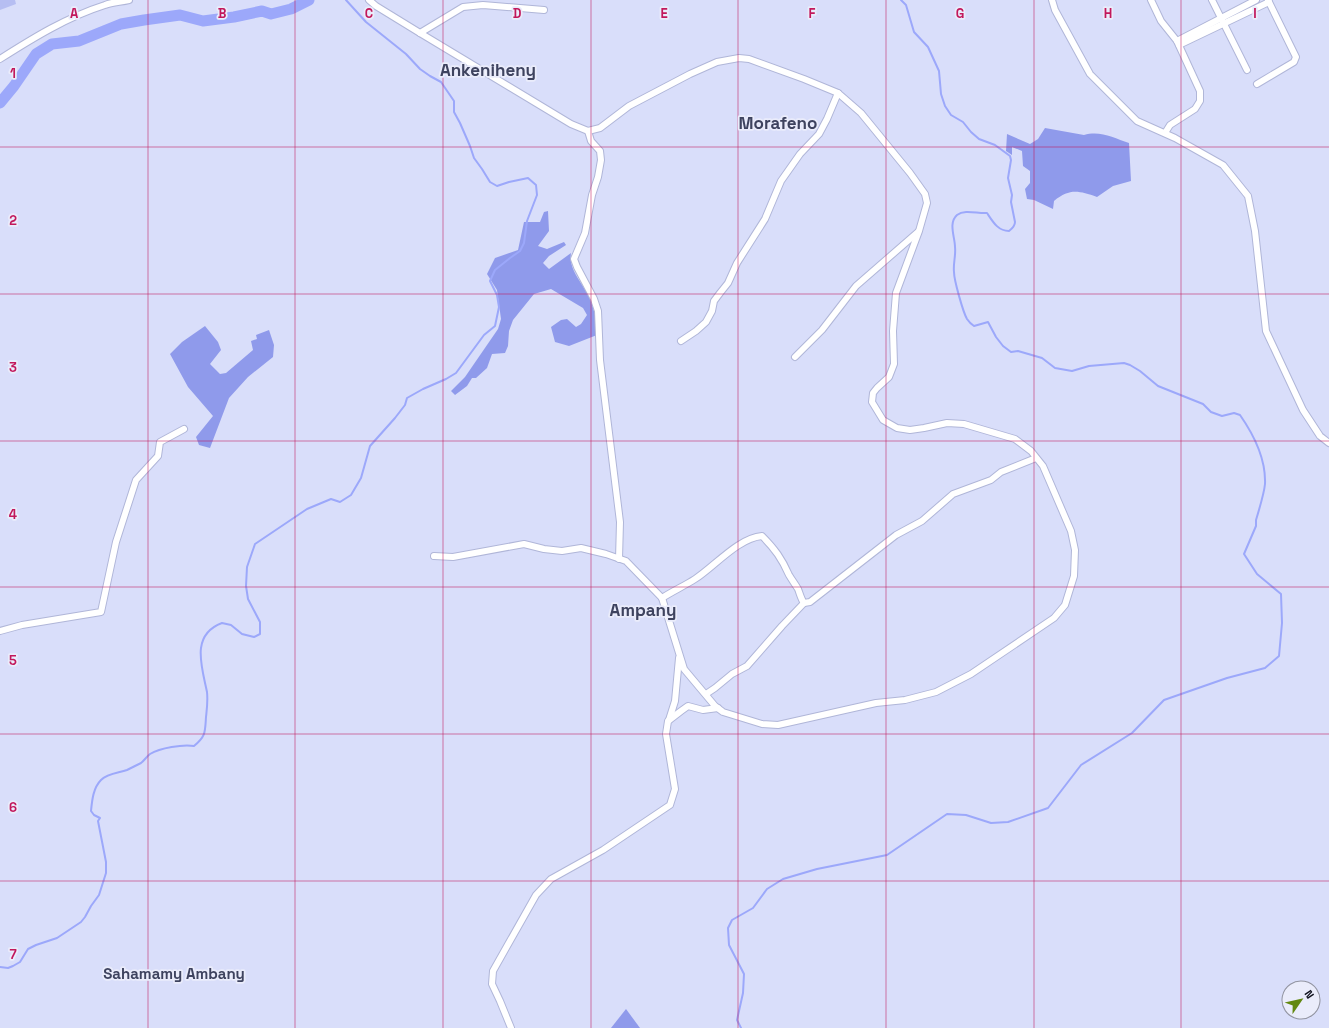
<svg xmlns="http://www.w3.org/2000/svg" width="1329" height="1028" font-family="'Space Grotesk',sans-serif">
  <rect width="100%" height="100%" fill="#d9defa"/>
  <polygon fill="#b6bef2" points="0,0 15,0 16,4 0,10"/>
  <g fill="#8f9aeb">
    <path d="M1045,128L1084,135C1100,130 1114,138 1129,143L1131,181L1113,186L1097,197C1079,191 1070,188 1054,201L1053,209L1034,200L1027,199L1025,189L1030,183V171L1023,166L1022,151L1012,147V155L1006,151L1007,134L1030,144L1038,139Z"/>
    <path d="M548,211L549,231L538,246L547,249L564,242L566,245L549,256L543,263L549,269L571,253C568,271 585,285 591,301C595,312 597,324 597,335L569,346L555,342L551,327L561,320L567,319L576,327L581,324L587,315L583,308L551,289L534,294L513,320L509,331L508,346L505,353L492,354L487,368L476,378H472L467,386L455,395L451,391L465,377L498,329L501,319L497,290L487,274L495,258L518,250L524,222H540L544,212Z"/>
    <polygon points="205,326 218,342 221,350 210,364 220,374 226,373 253,350 251,341 257,339 256,335 269,330 274,345 273,357 248,377 229,398 210,448 199,445 196,437 213,416 188,387 170,354 182,342"/>
    <polygon points="626,1009 640,1028 611,1028"/>
  </g>
  <g fill="none" stroke-linecap="round" stroke-linejoin="round">
    <g stroke="#9ca8fa" stroke-width="2">
      <path d="M0,967L8,968L13,966L20,962L28,949L36,945L57,938L81,922L85,917L91,906L99,895L106,873V862L98,821L100,818L94,815L91,811C92,801 93,788 101,780C108,773 119,773 127,770C131,768 137,765 141,763C144,761 146,757 150,754C160,748 183,744 194,746C206,736 205,732 206,717C207,708 208,701 207,692C202,667 190,635 222,623L231,625L242,634L254,637L260,634V622L248,599L246,586L247,567L255,544L307,509L331,499L340,502L351,495L361,478L370,446L395,418L405,405L407,398L423,389L446,379L456,373L484,335L495,326L499,307L497,295L490,281L495,270L510,258L520,251L524,243L527,221L537,195L536,185L528,178L509,182L497,186L490,182L482,169L474,158L470,146L460,123L454,112V101L441,82L430,76L420,69L406,54L366,22L346,0"/>
      <path d="M741,1028L737,1020L743,993L744,974L729,945L728,928L732,920L753,908L767,889L783,879L817,869L887,855L947,814L966,815L991,823L1008,822L1048,808L1081,765L1132,733L1164,700L1227,678L1265,668L1279,656L1282,623L1281,594L1257,574L1244,554L1256,526V520C1259,510 1264,494 1265,484C1266,459 1254,435 1240,415L1234,413L1222,416L1211,412L1203,404L1158,386L1140,371L1130,365L1124,363L1089,366L1072,371L1055,368L1042,358L1018,351L1011,352L1003,346L996,337L988,322L974,326C971,324 969,322 967,319C963,312 954,280 954,272C953,264 956,255 955,247C955,237 948,223 957,215C965,209 978,214 987,213C993,222 998,231 1009,231C1013,228 1015,226 1015,222L1011,202L1012,195L1008,178L1011,160L1010,156L995,145L979,139L971,132L963,122L951,115L945,106L941,94L939,71L928,47L914,32L906,5L901,0"/>
    </g>
    <polyline stroke="#9ca8fa" stroke-width="11" points="0,103 14,86 36,54 52,44 79,41 121,24 144,20 180,15 203,21 234,17 262,11 271,14 291,9 309,0"/>
    <g stroke="#b0b6d8" stroke-width="8">
      <g id="minor">
        <polyline points="369,0 376,6 420,33 571,124 588,131 600,128 629,106 690,74 717,62 739,58 749,59 804,79 838,93 861,113 910,173 925,194 927,203 919,231 896,293 893,331 894,364 889,377 877,388 873,393 872,402 883,420 897,428 910,430 924,428 947,423 964,424 1015,439 1031,451 1043,466 1071,531 1075,550 1074,576 1065,605 1054,618 971,674 936,692 905,700 876,703 778,725 762,724 723,712 715,706 684,669 662,598 626,561 606,554 581,548 562,551 544,549 524,544 453,557 434,556"/>
        <polyline points="1052,0 1055,10 1090,74 1137,121 1175,138 1223,165 1248,196 1255,231 1266,331 1303,410 1320,436 1329,443"/>
        <polyline points="1151,0 1161,21 1177,41 1200,91 1200,101 1195,109 1170,125 1165,133"/>
        <polyline points="1212,0 1247,70"/>
        <polyline points="420,33 463,7 483,5 544,10"/>
        <polyline points="1177,41 1256,0"/>
        <polyline points="1179,45 1269,2"/>
        <path d="M0,59C33,38 67,17 105,5C112,2 121,2 129,0"/>
        <polyline points="1257,84 1294,62 1296,57 1268,0"/>
        <polyline points="588,131 591,141 600,151 601,160 598,177 592,195 585,233 574,259 577,267 594,299 598,311 600,360 620,522 619,559"/>
        <polyline points="681,341 696,331 706,322 712,311 714,301 720,293 728,283 737,263 765,219 781,181 800,154 819,134 827,119 838,93"/>
        <polyline points="795,357 822,330 856,286 918,232"/>
        <path d="M662,598C673,591 684,586 695,579C714,567 738,538 762,536C775,549 782,559 789,575C792,580 795,584 798,589C800,594 801,599 804,603L810,602L896,535L922,521L953,494L991,480L1001,472L1036,458"/>
        <polyline points="0,631 22,625 101,612 116,542 136,480 158,456 160,442 184,429"/>
        <polyline points="706,694 715,688 732,674 747,666 782,626 804,603"/>
        <polyline points="669,720 675,701 679,658"/>
        <polyline points="511,1028 500,1001 492,984 493,971 536,895 551,879 603,850 670,805 675,789 666,734 668,721 681,711 688,706 703,710 718,708"/>
      </g>
    </g>
    <use href="#minor" stroke="#fff" stroke-width="6"/>
  </g>
  <path fill="none" stroke="#c2185b" stroke-width="1" stroke-opacity="0.55" d="M148,0V1028M295,0V1028M443,0V1028M591,0V1028M738,0V1028M886,0V1028M1034,0V1028M1181,0V1028M0,147H1329M0,294H1329M0,441H1329M0,587H1329M0,734H1329M0,881H1329"/>
  <g text-anchor="middle" dominant-baseline="central" stroke-width="3.5" stroke-linejoin="round" paint-order="stroke">
    <g font-size="15" font-weight="bold" fill="#3e435f" stroke="#eaecfb">
      <text x="174" y="973">Sahamamy Ambany</text>
    </g>
    <g font-size="17" font-weight="bold" fill="#3e435f" stroke="#eaecfb">
      <text x="488" y="70">Ankeniheny</text>
      <text x="778" y="123">Morafeno</text>
      <text x="643" y="610">Ampany</text>
    </g>
  </g>
  <g font-size="13" text-anchor="middle" font-weight="bold" fill="#c2185b" stroke="#eaecfb" stroke-width="3.5" stroke-linejoin="round" paint-order="stroke">
    <text x="74" y="18">A</text>
    <text x="222" y="18">B</text>
    <text x="369" y="18">C</text>
    <text x="517" y="18">D</text>
    <text x="664" y="18">E</text>
    <text x="812" y="18">F</text>
    <text x="960" y="18">G</text>
    <text x="1108" y="18">H</text>
    <text x="1255" y="18">I</text>
    <text x="13" y="78">1</text>
    <text x="13" y="225">2</text>
    <text x="13" y="372">3</text>
    <text x="13" y="519">4</text>
    <text x="13" y="665">5</text>
    <text x="13" y="812">6</text>
    <text x="13" y="959">7</text>
  </g>
  <g transform="translate(1301 1000) rotate(56)"><circle r="19" fill="#eaecfb" stroke="#9294a1"/>
  <path d="M0-3L7 15L0 10L-7 15Z" fill="#62880f"/>
  <text y="-6" font-size="11" font-weight="bold" text-anchor="middle" fill="#0d0f1a">N</text>
  </g>
</svg>
